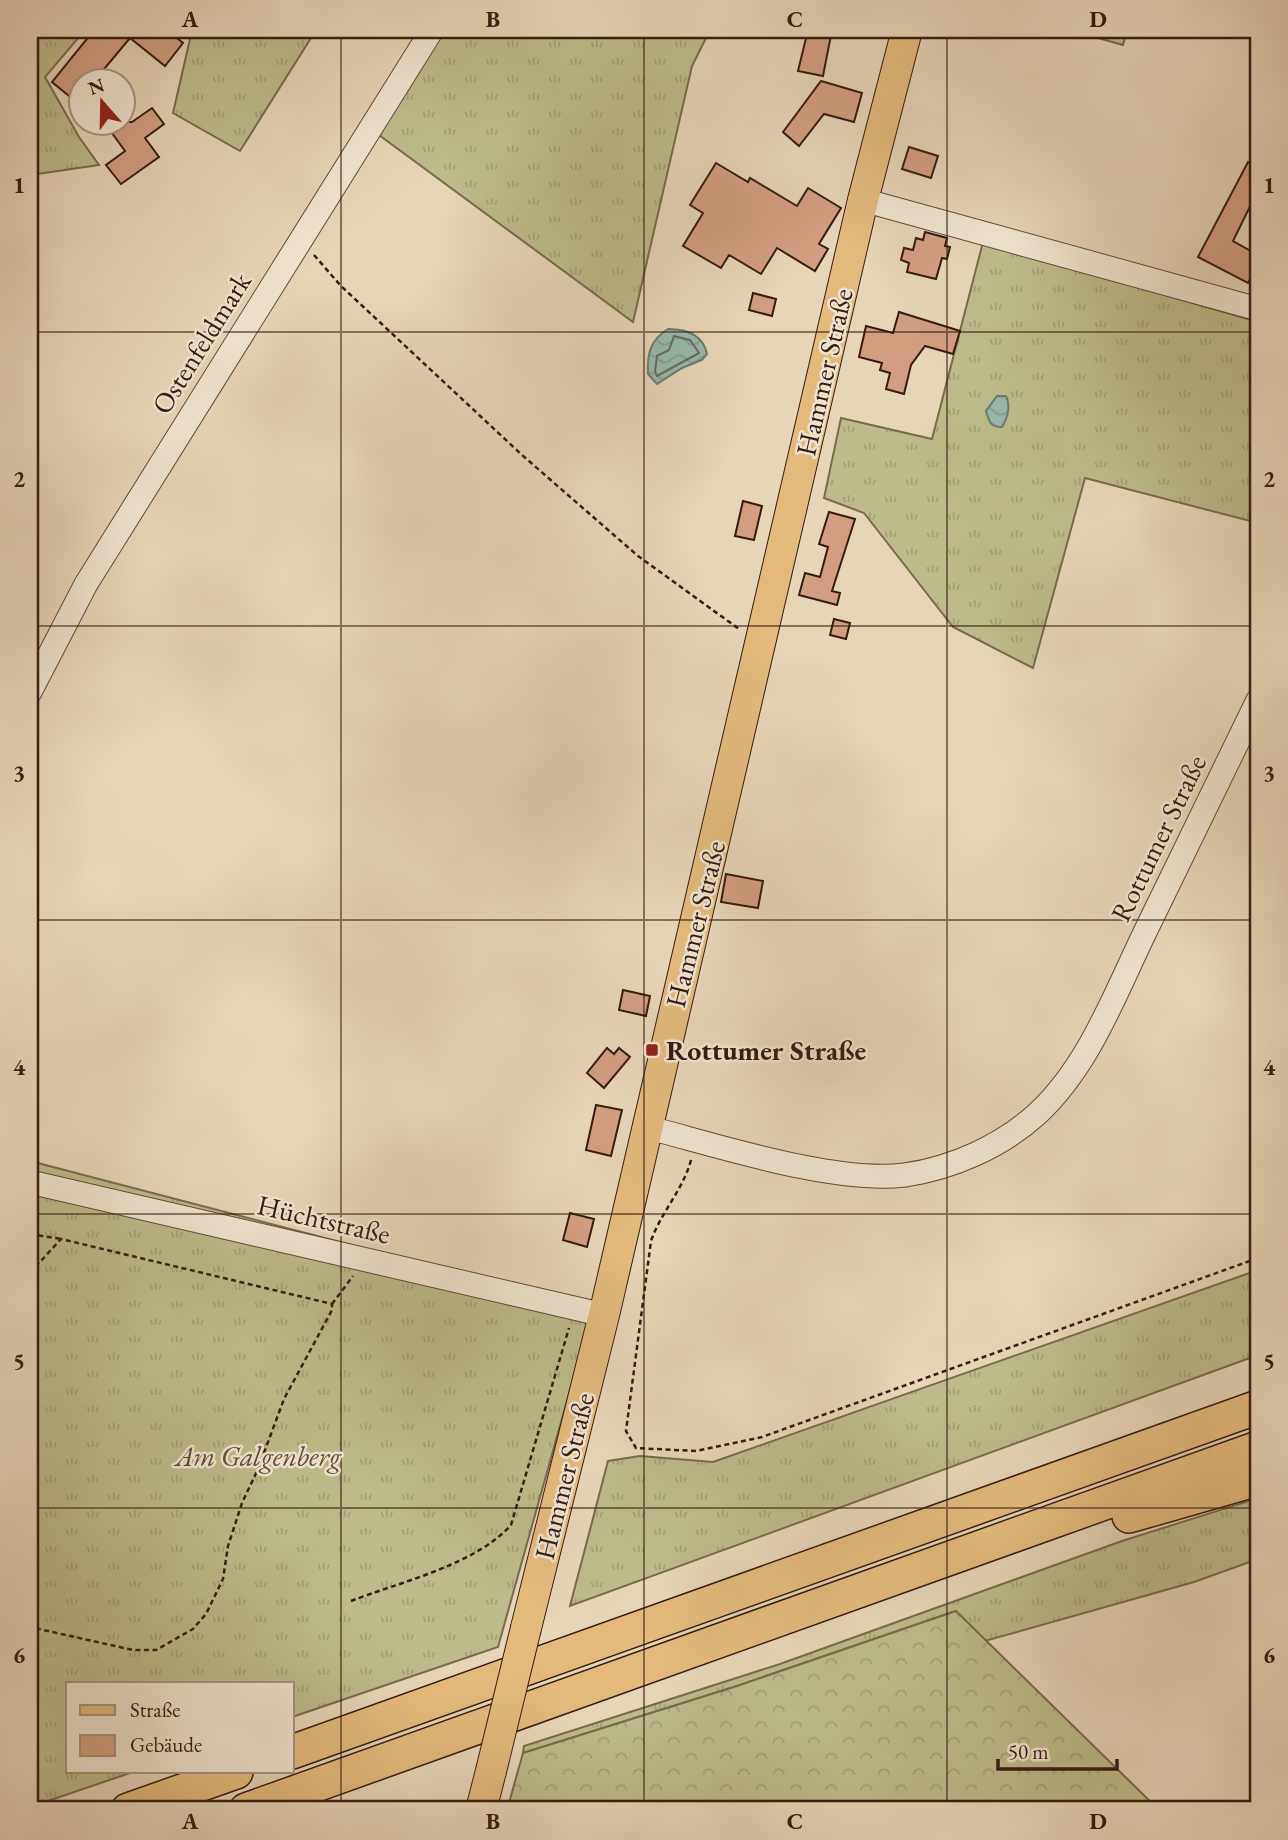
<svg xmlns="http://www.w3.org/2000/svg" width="1288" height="1840" font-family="'EB Garamond',serif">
  <defs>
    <pattern id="grass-tufts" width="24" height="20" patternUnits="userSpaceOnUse" patternTransform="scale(1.75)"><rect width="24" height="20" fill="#bcbb89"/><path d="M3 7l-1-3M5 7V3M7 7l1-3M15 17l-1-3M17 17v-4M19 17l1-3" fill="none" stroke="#a2a075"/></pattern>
    <pattern id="forest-crowns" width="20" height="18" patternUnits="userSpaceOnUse" patternTransform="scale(1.75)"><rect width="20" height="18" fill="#bcbb89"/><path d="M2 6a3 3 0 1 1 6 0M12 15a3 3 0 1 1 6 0" fill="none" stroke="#a2a075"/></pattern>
    <pattern id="water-waves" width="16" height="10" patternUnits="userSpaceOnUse" patternTransform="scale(1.75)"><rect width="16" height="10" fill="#96b9ad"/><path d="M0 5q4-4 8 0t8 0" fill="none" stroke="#829e94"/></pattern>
  </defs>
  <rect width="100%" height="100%" fill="#e6d5b7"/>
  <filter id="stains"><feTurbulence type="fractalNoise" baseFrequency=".00286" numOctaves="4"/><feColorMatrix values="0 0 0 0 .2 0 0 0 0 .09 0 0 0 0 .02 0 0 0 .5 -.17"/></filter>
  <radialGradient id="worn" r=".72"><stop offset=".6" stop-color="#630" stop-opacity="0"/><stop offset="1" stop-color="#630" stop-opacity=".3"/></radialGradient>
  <g fill="url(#grass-tufts)" stroke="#786b4c" stroke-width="2">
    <polygon points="30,30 85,30 45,77 79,137 99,165 30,175"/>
    <polygon points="175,30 316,30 240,151 173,113 190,39"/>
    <polygon points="444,30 710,30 692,66 633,322 379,135"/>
    <polygon points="1069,30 1127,30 1123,45"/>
    <polygon points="983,242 1258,322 1258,523 1085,478 1033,668 953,627 864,513 824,498 841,418 932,439"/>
    <polygon points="30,1161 593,1308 498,1647 292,1717 292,1684 68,1684 68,1772 133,1772 30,1807"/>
    <polygon points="1258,1270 1258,1355 570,1606 608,1461 640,1456 713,1462"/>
    <polygon points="1258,1498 1258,1559 1194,1582 985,1641 956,1611 734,1687 523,1753 524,1746 780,1664 1122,1541"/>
  </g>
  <polygon fill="url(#forest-crowns)" stroke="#786b4c" stroke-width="2" points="956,1611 1159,1810 507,1810 523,1753 734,1687"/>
  <g fill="url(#water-waves)" stroke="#6f7a6e" stroke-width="2">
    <path d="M668,329C687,329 703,335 707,354L702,360L682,368L657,384L648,374C647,354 650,340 668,329Z"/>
    <path d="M997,396H1006C1011,407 1008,417 1002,427C990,427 989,421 986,411Z"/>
  </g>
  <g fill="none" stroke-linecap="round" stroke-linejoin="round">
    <polygon stroke="#666a5e" stroke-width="2" points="674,336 690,340 699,353 657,376 655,371 657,356 669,350"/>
  </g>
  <g fill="#d39e80" stroke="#351b10" stroke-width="2">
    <polygon points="94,30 167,30 183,43 165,66 130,38 95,80 80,80 80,105 52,82"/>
    <polygon points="808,30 832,30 823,76 798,71"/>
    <polygon points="821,81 862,93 854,122 824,114 799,146 783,132"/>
    <polygon points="152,108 164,124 145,138 159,157 121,184 106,165 125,151 104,122 132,122"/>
    <polygon points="909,147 938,156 931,178 902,169"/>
    <polygon points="1248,162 1258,167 1258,190 1233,241 1258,255 1258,263 1248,283 1198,257"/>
    <polygon points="716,163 748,182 750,178 797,206 808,188 841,208 819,244 828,249 815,271 777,248 761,274 729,255 721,268 683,246 703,213 690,205"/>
    <polygon points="925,232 947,238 945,246 950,247 947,259 942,258 936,279 907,272 909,263 901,260 904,248 913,250 916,238 923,240"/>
    <polygon points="753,293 776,299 772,316 749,310"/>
    <polygon points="899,312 960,331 953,354 925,346 911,365 904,394 886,389 890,373 880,370 882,363 859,357 866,326 893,333"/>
    <polygon points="743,501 762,506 754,540 735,536"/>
    <polygon points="829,512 855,519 832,591 840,593 837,605 799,595 805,573 820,577 828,547 819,544"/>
    <polygon points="834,619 850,623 846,639 830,635"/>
    <polygon points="726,874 763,881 758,908 721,902"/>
    <polygon points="623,990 650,996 646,1016 619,1010"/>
    <polygon points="607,1048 614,1054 619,1048 630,1057 604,1088 587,1073"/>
    <polygon points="596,1105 622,1110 611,1156 586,1150"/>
    <polygon points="570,1213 594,1219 587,1247 563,1240"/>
  </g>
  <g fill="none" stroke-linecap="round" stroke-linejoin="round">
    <g stroke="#614a3a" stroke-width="25">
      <g id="minor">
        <polyline points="863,200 1258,309"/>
        <polyline points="30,692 86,584 432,30"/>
        <path d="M646,1127C716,1145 835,1184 905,1175C953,1168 1002,1146 1037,1114C1090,1065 1116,991 1147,928C1184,852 1221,776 1258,700"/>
        <polyline points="30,1182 604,1315"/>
      </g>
    </g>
    <g stroke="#351b10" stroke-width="32">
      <g id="major">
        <polyline points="526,1628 604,1315 863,200 907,30"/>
        <polyline points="481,1810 491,1771"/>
      </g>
    </g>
    <g stroke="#351b10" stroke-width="36">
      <g id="highway">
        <polyline points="1129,1516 1258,1479"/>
        <polyline points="292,1752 1258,1407"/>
        <polyline points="128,1810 236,1772"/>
        <polyline points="246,1810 1258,1448"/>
      </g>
    </g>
    <g stroke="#351b10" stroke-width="2.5" stroke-dasharray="5 3.5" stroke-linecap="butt">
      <polyline points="314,255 341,286 522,455 638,556 739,629"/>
      <path d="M691,1160C683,1190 661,1212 651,1241L626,1431L636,1448L696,1451L762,1437L1258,1258"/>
      <polyline points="30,1234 61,1239"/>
      <polyline points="30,1273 61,1239 332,1304 332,1310 284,1399 258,1469 242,1503 228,1546 223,1579 206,1614 193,1629 156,1650 133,1650 30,1627"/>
      <polyline points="332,1304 353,1276"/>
      <path d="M351,1601C400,1582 475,1565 511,1525L569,1328"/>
    </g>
    <use href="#minor" stroke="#efe4d0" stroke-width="23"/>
    <use href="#major" stroke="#e3ba7c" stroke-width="30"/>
    <use href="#highway" stroke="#e3ba7c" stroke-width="33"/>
    <g stroke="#351b10" stroke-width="32" stroke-linecap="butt">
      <polyline id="major-bridge" points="491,1771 526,1628"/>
    </g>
    <use href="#major-bridge" stroke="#e3ba7c" stroke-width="30"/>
  </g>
  <path fill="none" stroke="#351b10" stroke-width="2" stroke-opacity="0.55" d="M341,30V1810M644,30V1810M947,30V1810M30,332H1258M30,626H1258M30,920H1258M30,1214H1258M30,1508H1258"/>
  <rect fill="#8f2418" stroke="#efe4d0" stroke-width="2.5" x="645" y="1043" width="14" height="14" rx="3.5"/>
  <g text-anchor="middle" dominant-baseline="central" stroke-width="5" stroke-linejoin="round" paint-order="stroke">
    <g font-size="28" fill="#351b10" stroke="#efe4d0">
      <text transform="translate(201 343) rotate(-58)">Ostenfeldmark</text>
      <text transform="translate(824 372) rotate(-77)">Hammer Straße</text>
      <text transform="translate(1158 838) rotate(-64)">Rottumer Straße</text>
      <text transform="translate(695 924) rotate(-76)">Hammer Straße</text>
      <text transform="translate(324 1219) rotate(13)">Hüchtstraße</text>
      <text transform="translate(564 1476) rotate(-76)">Hammer Straße</text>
    </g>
    <g font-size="28" font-weight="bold" fill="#351b10" stroke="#efe4d0" text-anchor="start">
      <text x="666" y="1050">Rottumer Straße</text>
    </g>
    <g font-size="28" font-style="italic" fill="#5e4b34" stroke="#efe4d0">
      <text x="258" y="1456">Am Galgenberg</text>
    </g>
  </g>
  <rect width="1288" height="1840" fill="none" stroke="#e6d5b7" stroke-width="77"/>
  <rect x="66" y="1682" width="228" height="91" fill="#efe4d0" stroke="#a59483" stroke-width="2"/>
  <rect x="80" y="1705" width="35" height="10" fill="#e3ba7c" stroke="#a59483" stroke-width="2"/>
  <text x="130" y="1717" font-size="21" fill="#351b10">Straße</text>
  <rect x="80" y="1735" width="35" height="21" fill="#d39e80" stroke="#a59483" stroke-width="2"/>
  <text x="130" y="1752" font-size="21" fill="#351b10">Gebäude</text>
  <g transform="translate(102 102) rotate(340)"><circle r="33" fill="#efe4d0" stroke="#a59483" stroke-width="2"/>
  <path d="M0-5L12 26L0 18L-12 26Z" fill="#8f2418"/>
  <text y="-10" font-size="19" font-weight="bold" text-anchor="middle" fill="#351b10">N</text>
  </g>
  <path d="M998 1759v10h119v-10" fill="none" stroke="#351b10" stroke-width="3.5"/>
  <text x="1008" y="1759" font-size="21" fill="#351b10" stroke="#efe4d0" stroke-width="5" paint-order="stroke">50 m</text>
  <rect x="38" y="38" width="1212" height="1763" fill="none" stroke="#351b10" stroke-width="2.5"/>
  <g font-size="23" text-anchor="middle" font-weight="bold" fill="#351b10">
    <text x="190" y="27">A</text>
    <text x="493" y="27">B</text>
    <text x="795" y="27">C</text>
    <text x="1098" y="27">D</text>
    <text x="19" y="193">1</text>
    <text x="1269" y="193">1</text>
    <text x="19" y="487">2</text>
    <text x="1269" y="487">2</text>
    <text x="19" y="781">3</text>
    <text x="1269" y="781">3</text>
    <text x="19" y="1075">4</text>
    <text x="1269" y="1075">4</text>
    <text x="19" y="1369">5</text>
    <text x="1269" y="1369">5</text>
    <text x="19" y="1663">6</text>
    <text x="1269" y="1663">6</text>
    <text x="190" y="1829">A</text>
    <text x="493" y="1829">B</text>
    <text x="795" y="1829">C</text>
    <text x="1098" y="1829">D</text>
  </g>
  <rect width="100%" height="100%" filter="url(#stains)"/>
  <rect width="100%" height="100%" fill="url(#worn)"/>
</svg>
